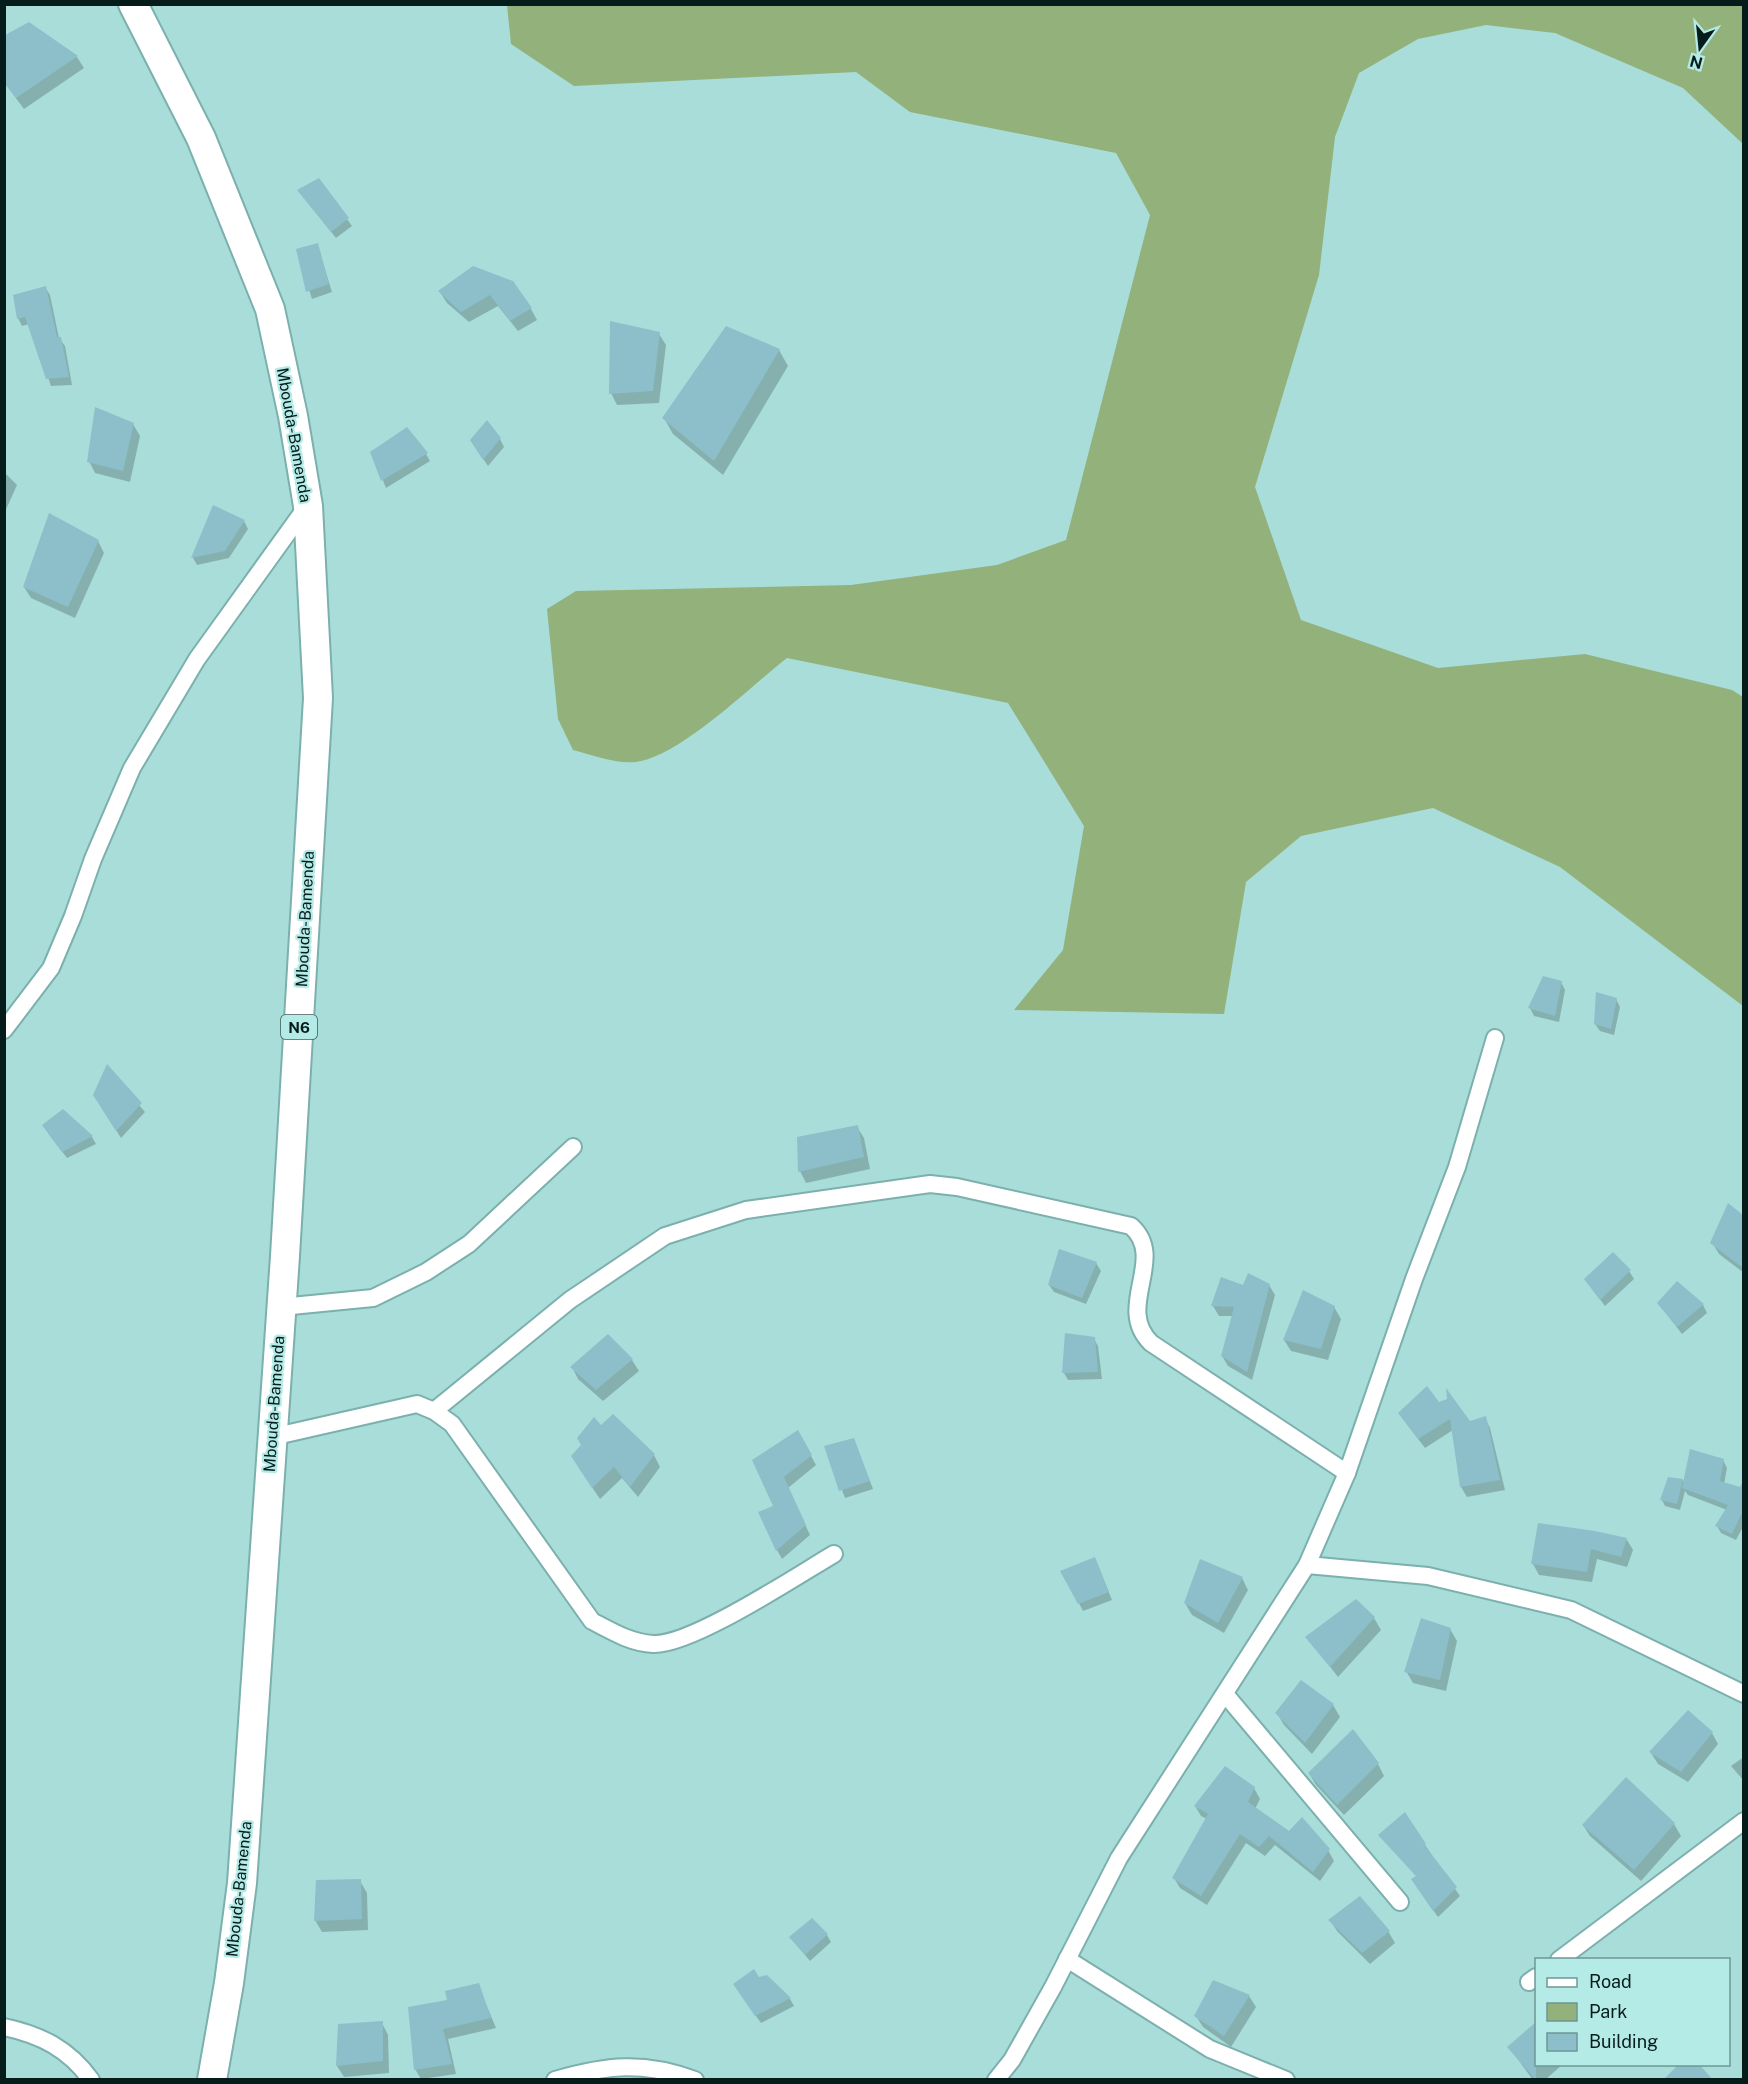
<svg xmlns="http://www.w3.org/2000/svg" width="1748" height="2084" font-family="'Public Sans',sans-serif">
  <rect width="100%" height="100%" fill="#a8ddda"/>
  <path fill="#93b17a" d="M507,5H1743V144L1683,88L1555,33L1486,25L1418,39L1359,73L1335,137L1319,275L1255,487L1301,620L1438,668L1585,654L1732,690L1743,697V1006L1560,867L1433,808L1301,836L1246,882L1224,1014L1014,1010L1063,950L1084,826L1008,703L787,658C750,687 684,752 641,761C621,766 593,755 573,750L558,719L547,609L576,591L851,585L997,565L1066,540L1150,215L1116,153L910,112L856,72L574,86L511,44Z"/>
  <g fill="#0003">
    <polygon points="29,24 77,57 84,68 24,109 4,82"/>
    <polygon points="318,180 352,226 336,238 299,191"/>
    <polygon points="317,244 332,292 312,299 297,250"/>
    <polygon points="474,268 531,309 537,320 518,331 498,306 469,322 447,303 440,292"/>
    <polygon points="45,287 50,295 59,338 65,346 72,385 51,386 29,324 22,326 18,318"/>
    <polygon points="659,334 666,345 659,403 617,405 611,393"/>
    <polygon points="779,350 788,366 723,475 673,434 664,418"/>
    <polygon points="133,424 140,436 130,482 95,473 89,461"/>
    <polygon points="500,439 504,447 488,466 476,448"/>
    <polygon points="372,453 426,454 430,461 386,488"/>
    <polygon points="4,472 17,485 4,514"/>
    <polygon points="213,507 244,521 248,529 229,558 197,565 193,558"/>
    <polygon points="98,541 104,553 75,618 31,598 24,587"/>
    <polygon points="1561,982 1565,990 1559,1022 1534,1016 1530,1008"/>
    <polygon points="1616,999 1620,1007 1614,1035 1600,1031 1595,1024"/>
    <polygon points="107,1067 145,1112 121,1138 99,1103"/>
    <polygon points="63,1111 92,1137 96,1144 67,1158 48,1133"/>
    <polygon points="857,1127 864,1138 870,1169 806,1183 800,1171"/>
    <polygon points="1728,1205 1744,1217 1744,1273 1719,1254 1712,1242"/>
    <polygon points="1096,1263 1101,1271 1086,1304 1054,1292 1049,1285"/>
    <polygon points="1629,1271 1634,1279 1605,1306 1585,1279"/>
    <polygon points="1222,1279 1244,1287 1269,1285 1275,1295 1252,1380 1228,1366 1222,1356 1233,1316 1219,1316 1213,1306"/>
    <polygon points="1677,1283 1703,1305 1707,1313 1682,1334 1659,1304"/>
    <polygon points="1334,1307 1341,1319 1328,1360 1291,1351 1284,1340"/>
    <polygon points="608,1336 632,1360 639,1371 603,1401 578,1379 572,1367"/>
    <polygon points="1094,1339 1098,1346 1102,1379 1068,1380 1064,1373"/>
    <polygon points="1438,1403 1469,1423 1485,1418 1490,1428 1505,1490 1467,1497 1461,1487 1453,1430 1425,1448 1406,1423"/>
    <polygon points="601,1427 654,1455 660,1467 638,1497 622,1478 600,1499 579,1468"/>
    <polygon points="798,1432 816,1465 788,1488 810,1535 782,1559 777,1550 775,1506"/>
    <polygon points="826,1447 857,1448 873,1489 845,1498"/>
    <polygon points="1723,1460 1727,1468 1724,1484 1744,1489 1744,1525 1736,1540 1721,1533 1717,1526 1727,1510 1688,1495 1685,1491 1680,1510 1665,1506 1662,1500 1669,1478 1685,1481"/>
    <polygon points="1627,1540 1633,1550 1627,1567 1597,1559 1592,1582 1539,1575 1533,1564"/>
    <polygon points="1098,1566 1112,1600 1083,1611 1063,1572"/>
    <polygon points="1242,1578 1248,1590 1224,1633 1192,1615 1185,1603"/>
    <polygon points="1374,1618 1381,1630 1338,1677 1307,1637"/>
    <polygon points="1450,1629 1457,1641 1446,1691 1413,1683 1406,1671"/>
    <polygon points="1301,1682 1333,1705 1340,1717 1312,1754 1284,1725 1277,1713"/>
    <polygon points="1712,1733 1718,1744 1688,1782 1658,1764 1651,1753"/>
    <polygon points="1744,1757 1744,1781 1731,1766"/>
    <polygon points="1378,1764 1384,1776 1344,1815 1316,1785 1309,1773"/>
    <polygon points="1226,1768 1254,1788 1260,1799 1255,1809 1289,1833 1328,1850 1334,1861 1320,1881 1275,1845 1265,1856 1246,1843 1207,1905 1180,1888 1174,1878 1207,1819 1201,1816 1195,1806"/>
    <polygon points="1626,1779 1674,1824 1681,1836 1641,1881 1590,1836 1583,1825"/>
    <polygon points="1380,1835 1425,1845 1460,1896 1438,1917 1417,1887 1417,1877"/>
    <polygon points="360,1881 367,1893 368,1930 322,1932 315,1920"/>
    <polygon points="1330,1920 1388,1931 1395,1943 1370,1964 1337,1931"/>
    <polygon points="827,1935 831,1942 810,1961 791,1938"/>
    <polygon points="758,1979 790,1999 794,2006 761,2023 739,1992"/>
    <polygon points="478,1985 496,2028 448,2039 456,2074 421,2079 415,2069 449,2001"/>
    <polygon points="1249,1996 1256,2007 1231,2047 1203,2027 1196,2016"/>
    <polygon points="382,2023 388,2035 389,2073 344,2077 337,2066"/>
    <polygon points="1536,2024 1536,2064 1563,2064 1545,2080 1533,2080 1509,2047"/>
    <polygon points="1681,2064 1697,2064 1710,2080 1666,2080"/>
  </g>
  <g fill="#8cbfca">
    <polygon points="29,22 78,56 16,98 4,82 4,38 7,34"/>
    <polygon points="319,178 349,218 331,232 297,190"/>
    <polygon points="318,243 329,284 306,292 296,249"/>
    <polygon points="473,266 513,281 532,308 510,321 490,295 461,312 438,291"/>
    <polygon points="46,286 57,337 61,337 69,377 46,379 25,317 17,319 13,295"/>
    <polygon points="610,321 660,332 653,391 609,394"/>
    <polygon points="726,326 780,349 714,461 662,418"/>
    <polygon points="95,407 134,423 123,471 87,462"/>
    <polygon points="487,420 501,438 483,460 470,440"/>
    <polygon points="407,427 428,453 381,481 370,452"/>
    <polygon points="213,505 245,520 225,551 191,558"/>
    <polygon points="49,513 99,540 68,607 23,587"/>
    <polygon points="1543,976 1562,981 1555,1016 1528,1008"/>
    <polygon points="1596,992 1617,998 1611,1029 1594,1024"/>
    <polygon points="107,1064 142,1103 116,1131 93,1095"/>
    <polygon points="63,1109 93,1136 62,1152 42,1125"/>
    <polygon points="858,1125 864,1157 798,1172 797,1137"/>
    <polygon points="1728,1203 1743,1215 1743,1268 1710,1243"/>
    <polygon points="1059,1249 1097,1262 1082,1298 1048,1285"/>
    <polygon points="1613,1252 1631,1270 1600,1300 1584,1279"/>
    <polygon points="1248,1273 1270,1284 1247,1372 1221,1356 1234,1307 1211,1306 1221,1277 1243,1285"/>
    <polygon points="1677,1281 1704,1304 1677,1327 1657,1303"/>
    <polygon points="1303,1290 1335,1306 1321,1349 1283,1340"/>
    <polygon points="1065,1333 1095,1337 1098,1372 1062,1373"/>
    <polygon points="608,1334 633,1359 596,1390 570,1367"/>
    <polygon points="1427,1386 1439,1402 1447,1399 1446,1388 1470,1421 1486,1416 1500,1480 1460,1487 1450,1419 1418,1439 1398,1413"/>
    <polygon points="613,1414 655,1454 630,1487 614,1467 592,1488 571,1456 581,1445 577,1438 594,1417 601,1425"/>
    <polygon points="798,1430 812,1455 784,1477 806,1525 776,1551 758,1512 773,1506 752,1460"/>
    <polygon points="854,1438 870,1481 839,1491 824,1446"/>
    <polygon points="1690,1449 1724,1459 1720,1481 1740,1487 1743,1481 1743,1511 1732,1534 1715,1526 1728,1505 1682,1488"/>
    <polygon points="1668,1477 1683,1479 1677,1504 1660,1500"/>
    <polygon points="1538,1523 1595,1531 1627,1538 1621,1557 1591,1549 1587,1572 1531,1564"/>
    <polygon points="1095,1557 1109,1592 1078,1604 1060,1571"/>
    <polygon points="1200,1559 1243,1577 1218,1623 1184,1603"/>
    <polygon points="1356,1599 1375,1617 1330,1667 1305,1637"/>
    <polygon points="1421,1618 1451,1628 1440,1680 1404,1672"/>
    <polygon points="1301,1680 1334,1704 1305,1743 1275,1713"/>
    <polygon points="1688,1710 1713,1732 1681,1772 1649,1752"/>
    <polygon points="1353,1729 1379,1763 1337,1805 1308,1773"/>
    <polygon points="1225,1766 1255,1787 1248,1802 1289,1831 1302,1817 1330,1849 1313,1872 1269,1836 1259,1847 1240,1834 1201,1896 1172,1878 1208,1814 1194,1806"/>
    <polygon points="1626,1777 1675,1823 1634,1870 1582,1825"/>
    <polygon points="1405,1812 1426,1844 1424,1845 1457,1887 1433,1911 1411,1879 1416,1876 1378,1835"/>
    <polygon points="361,1879 362,1919 314,1921 316,1880"/>
    <polygon points="1360,1896 1390,1931 1362,1953 1328,1920"/>
    <polygon points="812,1918 828,1934 805,1955 789,1937"/>
    <polygon points="754,1969 759,1977 767,1975 791,1998 755,2016 733,1984"/>
    <polygon points="1213,1980 1250,1995 1224,2036 1194,2016"/>
    <polygon points="479,1983 491,2018 443,2029 452,2064 414,2070 408,2007 447,2000 445,1991"/>
    <polygon points="383,2021 383,2061 336,2066 338,2024"/>
    <polygon points="1536,2022 1536,2079 1535,2079 1507,2047"/>
    <polygon points="1679,2064 1699,2064 1712,2079 1664,2079"/>
  </g>
  <g fill="none" stroke-linecap="round" stroke-linejoin="round">
    <g stroke="#7bb0ad" stroke-width="20">
      <g id="minor">
        <polyline points="4,1030 51,968 73,916 93,859 132,768 197,659 307,506"/>
        <polyline points="281,1307 373,1298 426,1272 469,1244 573,1147"/>
        <path d="M434,1411L570,1300L665,1236L746,1210L930,1184L957,1187L1131,1226C1168,1259 1114,1307 1151,1343L1347,1473"/>
        <path d="M272,1437L417,1404L434,1411L452,1424L592,1621C611,1631 631,1643 653,1644C691,1646 798,1575 834,1554"/>
        <polyline points="1307,1565 1428,1576 1571,1610 1744,1694"/>
        <polyline points="1225,1694 1400,1902"/>
        <polyline points="1067,1959 1210,2049 1286,2080"/>
        <polyline points="1559,1960 1744,1821"/>
        <polyline points="1529,1982 1536,1977"/>
        <path d="M4,2027C41,2035 69,2049 91,2080"/>
        <path d="M555,2080C606,2065 644,2061 695,2080"/>
        <polyline points="996,2080 1012,2060 1053,1987 1119,1858 1307,1565 1347,1473 1414,1279 1457,1167 1495,1038"/>
      </g>
    </g>
    <g stroke="#7bb0ad" stroke-width="32">
      <polyline id="trunk" points="133,4 201,138 270,309 293,416 308,506 318,698 285,1256 242,1883 229,1983 212,2080"/>
    </g>
    <use href="#minor" stroke="#fff" stroke-width="16"/>
    <use href="#trunk" stroke="#fff" stroke-width="28"/>
  </g>
  <g text-anchor="middle" dominant-baseline="central" stroke-width="4.5" stroke-linejoin="round" paint-order="stroke">
    <rect fill="#b4ebe7" stroke="#3a5a58" stroke-width="1.5" x="281" y="1015" width="36" height="24" rx="4.5"/>
    <g font-size="15" font-weight="bold" fill="#061c1b">
      <text x="299" y="1027">N6</text>
    </g>
    <g font-size="16" fill="#061c1b" stroke="#b4ebe7">
      <text transform="translate(294 435) rotate(80)">Mbouda-Bamenda</text>
      <text transform="translate(305 919) rotate(-87)">Mbouda-Bamenda</text>
      <text transform="translate(274 1404) rotate(-86)">Mbouda-Bamenda</text>
      <text transform="translate(239 1889) rotate(-84)">Mbouda-Bamenda</text>
    </g>
  </g>
  <rect width="1748" height="2084" fill="none" stroke="#061c1b" stroke-width="12"/>
  <rect x="1535" y="1958" width="195" height="108" fill="#b4ebe7" stroke="#6e9895" stroke-width="1.5"/>
  <rect x="1547" y="1978" width="30" height="9" fill="#ffffff" stroke="#6e9895" stroke-width="1.5"/>
  <text x="1589" y="1988" font-size="18" fill="#061c1b">Road</text>
  <rect x="1547" y="2003" width="30" height="18" fill="#93b17a" stroke="#6e9895" stroke-width="1.5"/>
  <text x="1589" y="2018" font-size="18" fill="#061c1b">Park</text>
  <rect x="1547" y="2033" width="30" height="18" fill="#8cbfca" stroke="#6e9895" stroke-width="1.5"/>
  <text x="1589" y="2048" font-size="18" fill="#061c1b">Building</text>
  <g transform="translate(1700 48) rotate(195)" stroke="#b4ebe7" stroke-width="4.5" paint-order="stroke">
  <path d="M0-4.5L10 22L0 15L-10 22Z" fill="#061c1b"/>
  <text y="-9" font-size="16" font-weight="bold" text-anchor="middle" fill="#061c1b">N</text>
  </g>
</svg>
